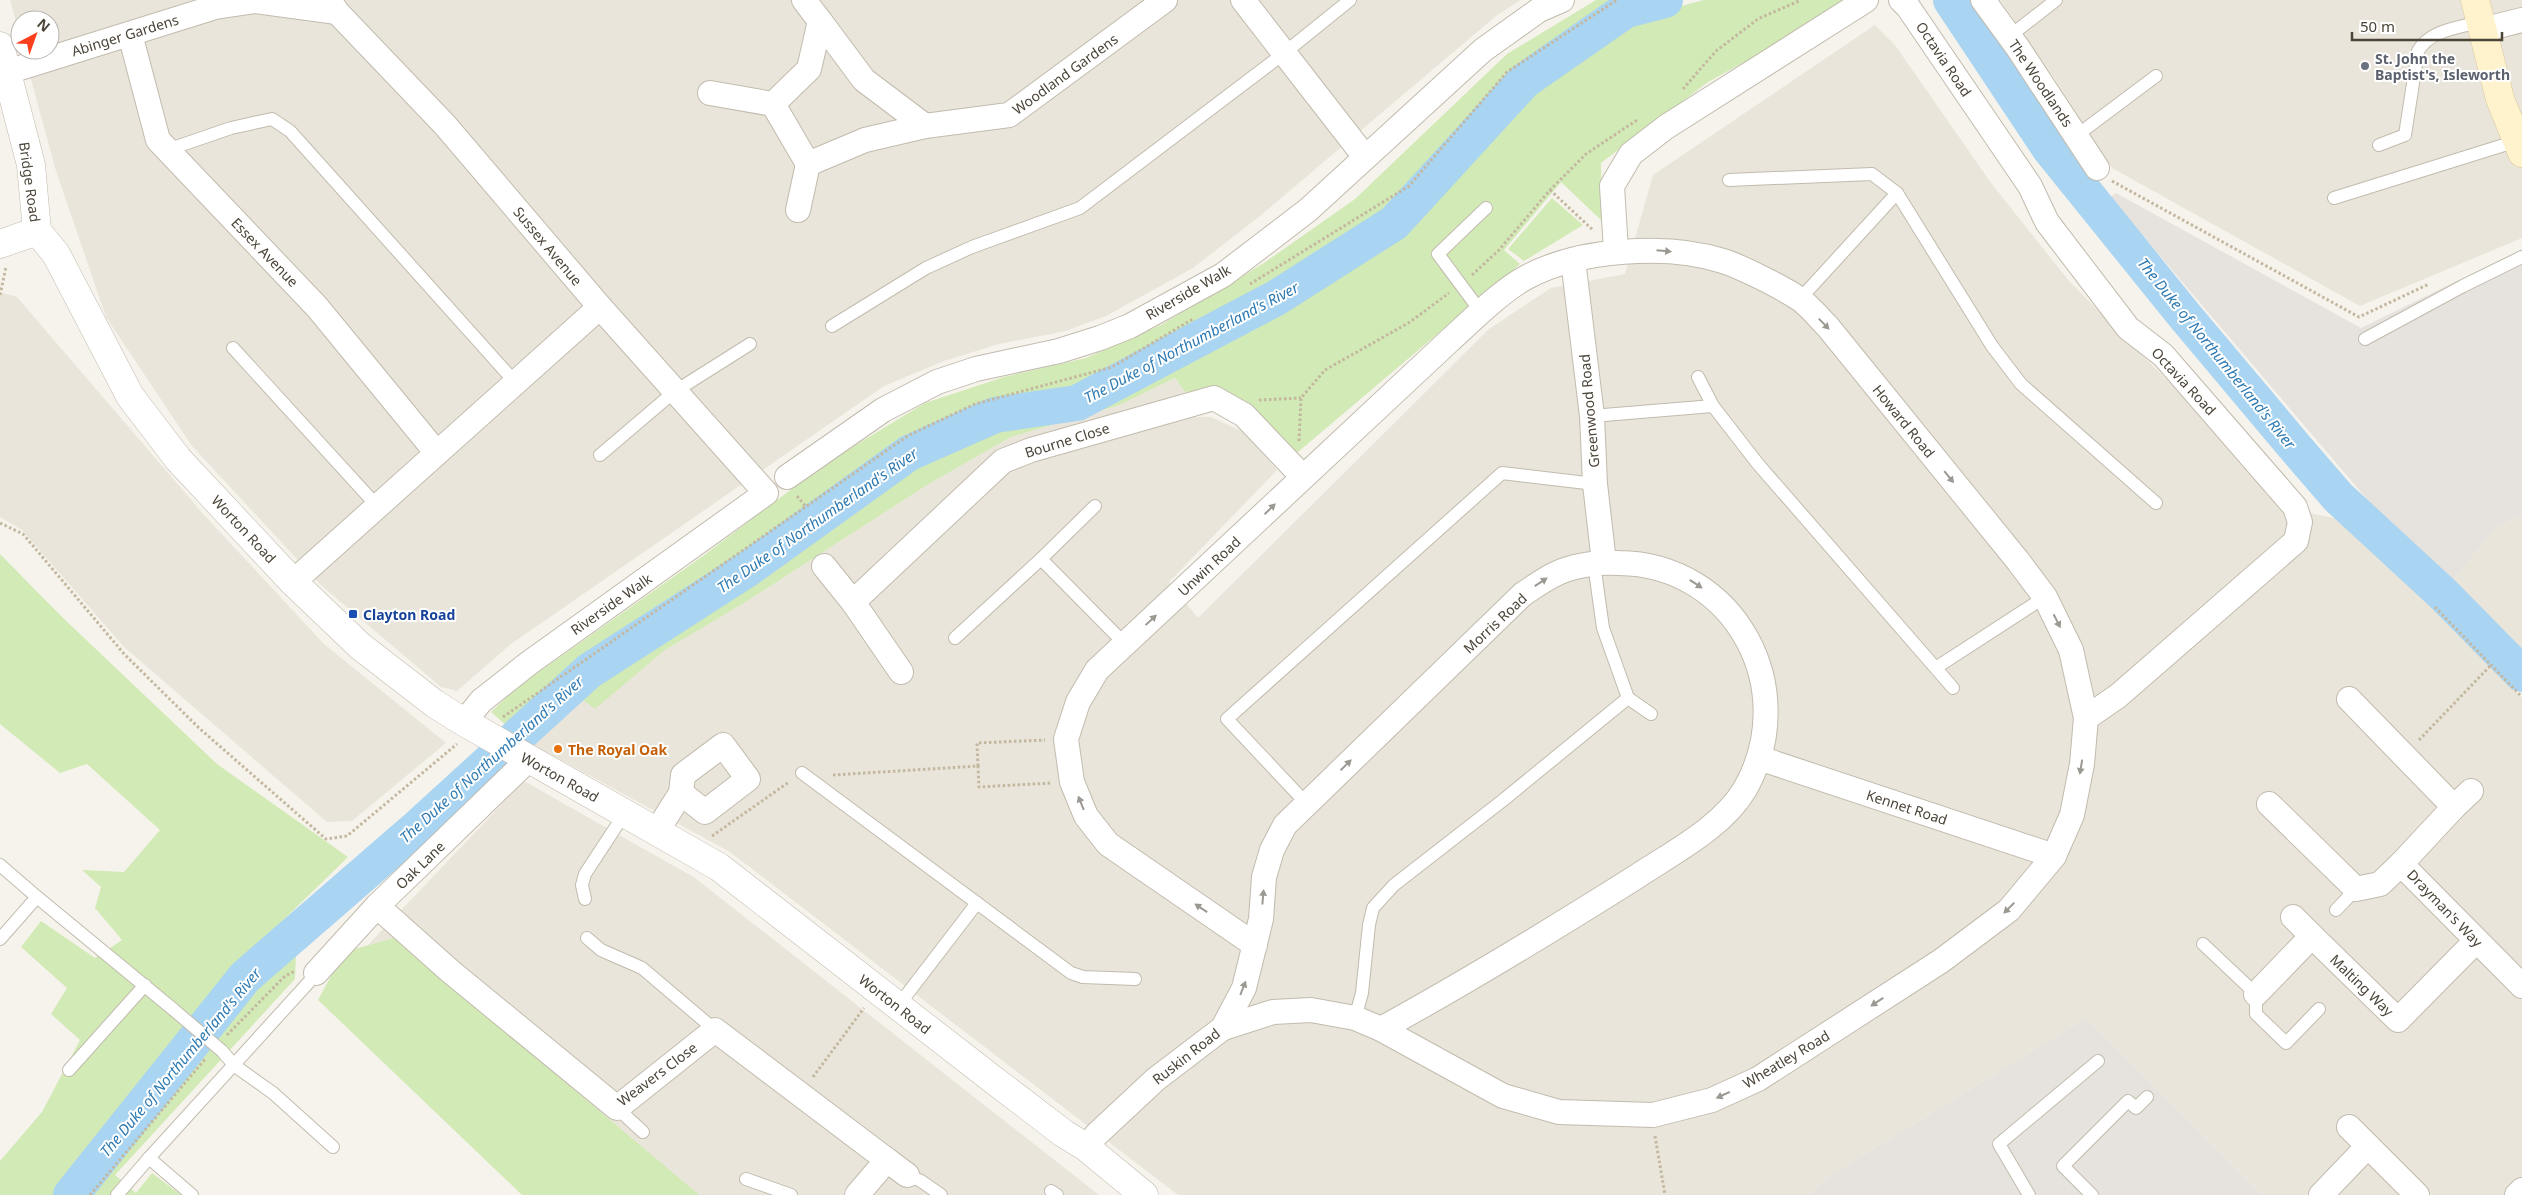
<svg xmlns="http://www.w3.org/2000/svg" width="2522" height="1195" font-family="'Noto Sans',sans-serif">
  <rect width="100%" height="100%" fill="#f6f3ec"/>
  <g fill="#eae5da">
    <polygon points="10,0 1521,0 1496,16 1260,216 1193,268 1106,316 1066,331 999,344 944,361 884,386 511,644 457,691 441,687 322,586 192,446 106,317 56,171 23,50 50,50 50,20 20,20 20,37"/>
    <polygon points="2000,0 2522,0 2522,238 2360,306 2112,168 2055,79"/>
    <polygon points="1875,25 1895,45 1991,183 2069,281 2174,387 2280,507 2348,521 2522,698 2522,1195 2262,1195 2086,1018 1828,1177 1808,1195 1178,1195 730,852 526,741 579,697 595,708 665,650 744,603 927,485 1011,437 1120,405 1175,378 1185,392 1196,417 1211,417 1246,433 1277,470 1169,582 1198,618 1489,329 1551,288 1625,274 1653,175"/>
    <polygon points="0,292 17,297 205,516 324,644 446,743 352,821 327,822 124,647 22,530 0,517"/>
    <polygon points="2522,515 2522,652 2453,580 2497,527"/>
    <polygon points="524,781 695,878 1099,1195 648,1195 367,946"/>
  </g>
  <g fill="#e6e2dd">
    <polygon points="2116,193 2361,328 2522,249 2522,515 2497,527 2453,580 2371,504 2110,197"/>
    <polygon points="2086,1018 2262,1195 1808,1195 1828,1177"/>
  </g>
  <g fill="#d2eab5">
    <polygon points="1596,0 1635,0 1624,3 1515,77 1413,193 1365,229 1193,332 1104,377 1004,405 910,440 779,537 598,657 508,727 491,712 516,688 703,556 826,463 925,403 1004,377 1086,358 1161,325 1264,263 1355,199 1507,54"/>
    <polygon points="1704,0 1857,0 1708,82 1601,163 1602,221 1561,182 1504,250 1520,264 1298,452 1292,455 1213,389 1185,392 1175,378 1120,405 1011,437 927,485 744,603 665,650 595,709 579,697 605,673 921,461 987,427 1042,414 1085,409 1168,368 1364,256 1402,229 1522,94 1629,20"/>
    <polygon points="1552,198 1583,225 1524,261 1508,249"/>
    <polygon points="0,554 61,616 217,764 348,857 272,931 296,952 295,979 115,1175 136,1193 152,1173 181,1195 0,1195 0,1161 42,1112 80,1040 51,1014 67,988 21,947 41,921 95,958 122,940 95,908 101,887 82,870 124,872 160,830 87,764 60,773 0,724"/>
    <polygon points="394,938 691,1188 700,1195 522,1195 318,1000 344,952"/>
  </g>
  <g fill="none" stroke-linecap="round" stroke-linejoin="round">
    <g stroke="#a9d4f2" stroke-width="36">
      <polyline points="1951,0 2050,149 2184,315 2294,446 2338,497 2443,594 2522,674"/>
      <polyline points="71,1195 245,977 419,826 589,671 749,568 909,453 995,415 1077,403 1276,298 1394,223 1524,81 1626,10 1665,0"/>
    </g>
    <g stroke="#c2bbae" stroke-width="14">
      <g id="service">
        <polyline points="2010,36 2056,0"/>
        <polyline points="2076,136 2156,76"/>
        <path d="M2379,145L2405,135L2418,51C2430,30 2458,28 2479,22"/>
        <polyline points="167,150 231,128 272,119 290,131 515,382"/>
        <polyline points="1729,180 1872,174 1897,193 1992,346 2021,384 2156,503"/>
        <polyline points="2334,198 2517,141"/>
        <polyline points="1800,299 1897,193"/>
        <polyline points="1481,312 1438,254 1486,208"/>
        <polyline points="832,326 926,268 972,247 1080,208 1283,54 1350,0"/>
        <polyline points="2365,339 2463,286 2522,257"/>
        <polyline points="233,348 378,507"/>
        <polyline points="1698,377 1713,406 1758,464 1953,688"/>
        <polyline points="1592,416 1713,406"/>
        <polyline points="600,455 674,392 750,344"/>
        <polyline points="1095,506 1041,559 1125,644"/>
        <polyline points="1594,564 1603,628 1628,698 1651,714"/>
        <polyline points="955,638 1041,559"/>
        <polyline points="1937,667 2045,597"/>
        <polyline points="802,773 1071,973 1083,977 1135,979"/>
        <polyline points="1306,803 1227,719 1502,473 1595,484"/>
        <polyline points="0,865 37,897 0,939"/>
        <polyline points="37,897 174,1010"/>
        <polyline points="585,899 582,885 585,874 625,813"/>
        <polyline points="2336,910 2356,889"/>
        <polyline points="587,938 601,950 642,968 715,1030"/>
        <polyline points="2203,944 2256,994 2256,1014 2286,1043 2319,1009"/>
        <polyline points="898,1006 977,903"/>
        <polyline points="1355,1018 1362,993 1369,925 1373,908 1394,885 1502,801 1628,698"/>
        <polyline points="222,1051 235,1066 273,1093 333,1147"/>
        <polyline points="69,1070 145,985"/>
        <polyline points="617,1108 643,1132"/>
        <polyline points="907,1175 921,1181 941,1195"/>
        <polyline points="746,1179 791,1195"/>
        <polyline points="1051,1191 1057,1195"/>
        <polyline points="117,1195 149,1158"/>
        <polyline points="192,1195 149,1158 309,982"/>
        <polyline points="2029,1195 1999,1144 2098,1061"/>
        <polyline points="2092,1195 2063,1166 2128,1101 2136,1108 2147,1097"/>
      </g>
    </g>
    <g stroke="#c2bbae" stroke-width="26">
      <g id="minor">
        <polyline points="329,0 337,12 445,125 600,307 766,493 529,663 481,701 464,722"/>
        <polyline points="1243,0 1365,157"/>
        <polyline points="1901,0 1908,7 2030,186 2047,222 2128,328 2163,355 2295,507 2300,522 2296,541 2118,696 2086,718"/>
        <polyline points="1983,0 2018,48 2097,168"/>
        <polyline points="820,21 864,80 925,126"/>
        <polyline points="2482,30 2522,20"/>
        <polyline points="130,34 158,140 317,307 436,452"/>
        <polyline points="7,72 215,7 255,1 337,12"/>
        <polyline points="710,93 773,104 809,69 820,21 804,0"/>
        <polyline points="773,104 808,164 865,140 925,126 1009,115 1165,0"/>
        <polyline points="798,210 808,164"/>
        <polyline points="1616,251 1612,186 1631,154 1666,127 1866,0"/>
        <polyline points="1573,260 1592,416 1595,484 1604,562"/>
        <polyline points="787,477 883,410 937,382 976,369 1059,351 1100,338 1130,326 1223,275 1308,210 1483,50 1539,10 1562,0"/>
        <polyline points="824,566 853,602"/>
        <polyline points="293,582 600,307"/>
        <polyline points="901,672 853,602 1003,461 1031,450 1214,398 1244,415 1303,477"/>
        <polyline points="2349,699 2454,807 2401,864 2522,986"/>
        <polygon points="723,745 748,779 705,812 681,793 683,775"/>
        <polyline points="1759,758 2054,856"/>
        <polyline points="2269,804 2356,889 2380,884 2401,864"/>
        <polyline points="2454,807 2471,791"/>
        <polyline points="657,831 681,793"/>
        <polyline points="377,906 450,971 617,1108 715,1030 887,1160 857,1195"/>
        <polyline points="2293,917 2312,936"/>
        <polyline points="316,973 377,906 528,760"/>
        <polyline points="2256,994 2312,936 2398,1020 2476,941"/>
        <path d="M1223,1028L1273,1012L1311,1010L1355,1018L1381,1029L1503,1096L1559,1112L1653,1115L1712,1100L1758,1079L1941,961L2009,910L2054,856L2072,815L2082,764L2086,718L2071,650L2045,597L2018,561L1828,327C1819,318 1809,305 1798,298C1781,287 1742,267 1723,261C1668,243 1579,249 1527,277C1502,290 1470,322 1448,342L1097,670L1078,702L1066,739L1072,782L1086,816L1108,844L1255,945"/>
        <polyline points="2349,1127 2368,1146"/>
        <path d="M1087,1148L1096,1135L1156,1079L1223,1028L1244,988L1261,919L1264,877L1272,850L1285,825L1523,594C1537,585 1551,574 1568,569C1584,564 1603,562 1619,563C1735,564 1802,689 1745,789C1723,827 1672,853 1636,877C1552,930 1468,981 1381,1029"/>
        <polyline points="887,1160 907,1175"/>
        <polyline points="2321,1195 2368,1146 2417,1195"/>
        <polyline points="2517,1195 2522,1190"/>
      </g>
    </g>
    <g stroke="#c2bbae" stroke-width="29">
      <g id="tertiary">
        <polyline points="0,46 31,165 37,231"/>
        <polyline points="37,231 56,254 130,396 178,459 293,582 360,646 435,704 464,722 719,867 991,1078 1063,1133 1087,1148 1144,1195"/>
        <polyline points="0,244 37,231"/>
      </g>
    </g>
    <g stroke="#d6c79b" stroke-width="29">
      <polyline id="secondary" points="2475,0 2500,99 2522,153"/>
    </g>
    <g stroke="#c4b79f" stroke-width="3" stroke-dasharray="2.5 2.5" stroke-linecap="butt">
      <polyline points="1683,89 1716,51 1758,19 1801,0"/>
      <polyline points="2112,181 2359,317 2429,284"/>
      <polyline points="1550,190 1594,231"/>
      <polyline points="1472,275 1499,250 1550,190 1586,154 1637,120"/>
      <polyline points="1250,284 1409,186 1507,72 1617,0"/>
      <polyline points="0,295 6,267"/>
      <polyline points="1259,400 1301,398"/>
      <polyline points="1299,441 1301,398 1325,370 1410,322 1449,293"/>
      <polyline points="797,496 806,507"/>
      <polyline points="0,523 23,534 125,655 199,728 326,839 347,836 457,744"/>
      <polyline points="2435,607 2522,697"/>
      <polyline points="503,717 909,435 975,404 1112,367 1193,319"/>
      <polyline points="2419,740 2491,665"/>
      <polyline points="978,766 977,743 1045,740"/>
      <polyline points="833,775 978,766 979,787 1052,783"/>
      <polyline points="712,836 789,782"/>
      <polyline points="227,1035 285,976 295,971"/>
      <polyline points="813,1077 864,1008"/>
      <polyline points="1655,1136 1665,1195"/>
      <polyline points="90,1195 206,1058"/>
    </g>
    <use href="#service" stroke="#fff" stroke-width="12"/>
    <use href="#minor" stroke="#fff" stroke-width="24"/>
    <use href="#tertiary" stroke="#fff" stroke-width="28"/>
    <use href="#secondary" stroke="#fff3cd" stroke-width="28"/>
    <g stroke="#c2bbae" stroke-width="14" stroke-linecap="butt">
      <polyline id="service-bridge" points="174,1010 222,1051"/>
    </g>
    <use href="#service-bridge" stroke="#fff" stroke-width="12"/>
  </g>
  <defs><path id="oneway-solid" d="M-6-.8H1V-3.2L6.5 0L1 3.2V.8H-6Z" transform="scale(1.25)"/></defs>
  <g fill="#9c9892">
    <use href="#oneway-solid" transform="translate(1664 251) rotate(5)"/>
    <use href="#oneway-solid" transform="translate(1824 324) rotate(46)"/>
    <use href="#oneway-solid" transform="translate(1949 477) rotate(51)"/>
    <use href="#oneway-solid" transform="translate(1270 509) rotate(-44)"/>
    <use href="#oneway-solid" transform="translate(1541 582) rotate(-33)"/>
    <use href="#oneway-solid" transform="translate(1696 584) rotate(33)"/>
    <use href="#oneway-solid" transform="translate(1151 620) rotate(-43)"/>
    <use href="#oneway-solid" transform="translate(2057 621) rotate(63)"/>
    <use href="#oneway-solid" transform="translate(1346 765) rotate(-44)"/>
    <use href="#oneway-solid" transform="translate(2081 767) rotate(99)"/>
    <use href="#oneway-solid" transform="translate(1081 803) rotate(-112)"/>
    <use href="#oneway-solid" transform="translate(1263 897) rotate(-85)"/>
    <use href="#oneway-solid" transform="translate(1201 908) rotate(-146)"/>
    <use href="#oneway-solid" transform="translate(2009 908) rotate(135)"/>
    <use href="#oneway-solid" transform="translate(1243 988) rotate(-69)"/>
    <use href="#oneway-solid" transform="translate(1877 1002) rotate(147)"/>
    <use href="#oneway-solid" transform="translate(1723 1095) rotate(155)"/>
  </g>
  <circle fill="#6b7280" stroke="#fff" stroke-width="2" cx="2365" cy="66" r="5"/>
  <rect fill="#1a4fb4" stroke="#fff" stroke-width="2" x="348" y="609" width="10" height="10" rx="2.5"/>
  <circle fill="#e8710a" stroke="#fff" stroke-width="2" cx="558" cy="749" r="5"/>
  <g text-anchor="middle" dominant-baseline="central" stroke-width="4" stroke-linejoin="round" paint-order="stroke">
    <g font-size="14" fill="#4b4439" stroke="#fff">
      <text transform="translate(125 35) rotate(-17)">Abinger Gardens</text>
      <text transform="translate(1944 59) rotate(56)">Octavia Road</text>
      <text transform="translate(1065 74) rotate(-36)">Woodland Gardens</text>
      <text transform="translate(2041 83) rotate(56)">The Woodlands</text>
      <text transform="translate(30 182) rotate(82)">Bridge Road</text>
      <text transform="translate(548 246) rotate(50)">Sussex Avenue</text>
      <text transform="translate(265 252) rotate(46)">Essex Avenue</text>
      <text transform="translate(1188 292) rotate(-30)">Riverside Walk</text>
      <text transform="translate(2184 381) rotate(47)">Octavia Road</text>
      <text transform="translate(1589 411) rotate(-95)">Greenwood Road</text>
      <text transform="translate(1904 421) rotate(51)">Howard Road</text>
      <text transform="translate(1067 440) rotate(-17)">Bourne Close</text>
      <text transform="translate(244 529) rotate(47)">Worton Road</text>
      <text transform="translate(1209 566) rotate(-43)">Unwin Road</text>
      <text transform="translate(611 604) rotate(-35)">Riverside Walk</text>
      <text transform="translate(1495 623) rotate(-43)">Morris Road</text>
      <text transform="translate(560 777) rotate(29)">Worton Road</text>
      <text transform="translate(1907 807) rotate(18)">Kennet Road</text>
      <text transform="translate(420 865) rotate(-44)">Oak Lane</text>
      <text transform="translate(2445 908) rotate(46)">Drayman's Way</text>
      <text transform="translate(2362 985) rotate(44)">Malting Way</text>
      <text transform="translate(895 1004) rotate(38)">Worton Road</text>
      <text transform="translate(1186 1056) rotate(-38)">Ruskin Road</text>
      <text transform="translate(1786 1059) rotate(-31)">Wheatley Road</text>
      <text transform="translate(657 1074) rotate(-37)">Weavers Close</text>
    </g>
    <g font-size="14" font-weight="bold" fill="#5b616d" stroke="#fff" text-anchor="start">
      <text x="2375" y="58">St. John the<tspan x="2375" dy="16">Baptist's, Isleworth</tspan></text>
    </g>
    <g font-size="14" font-weight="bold" fill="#164399" stroke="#fff" text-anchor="start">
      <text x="363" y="614">Clayton Road</text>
    </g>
    <g font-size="14" font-weight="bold" fill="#c56008" stroke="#fff" text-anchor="start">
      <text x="568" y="749">The Royal Oak</text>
    </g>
    <g font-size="15" font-style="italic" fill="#2e7ab2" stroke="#fff">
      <text transform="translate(1191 342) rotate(-28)">The Duke of Northumberland's River</text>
      <text transform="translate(2217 353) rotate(51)">The Duke of Northumberland's River</text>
      <text transform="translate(817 520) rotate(-35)">The Duke of Northumberland's River</text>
      <text transform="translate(491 759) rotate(-42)">The Duke of Northumberland's River</text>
      <text transform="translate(180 1062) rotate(-50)">The Duke of Northumberland's River</text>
    </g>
  </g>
  <g transform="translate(35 35) rotate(41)"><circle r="24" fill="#ffffff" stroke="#b7b4b0"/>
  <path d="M0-4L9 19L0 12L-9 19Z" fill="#fc3f1d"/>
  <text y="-8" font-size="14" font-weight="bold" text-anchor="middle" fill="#4b4439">N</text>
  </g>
  <path d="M2352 32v8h150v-8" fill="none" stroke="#4b4439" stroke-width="2.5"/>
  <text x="2360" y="32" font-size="15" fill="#4b4439" stroke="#ffffff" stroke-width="4" paint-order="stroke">50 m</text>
</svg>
